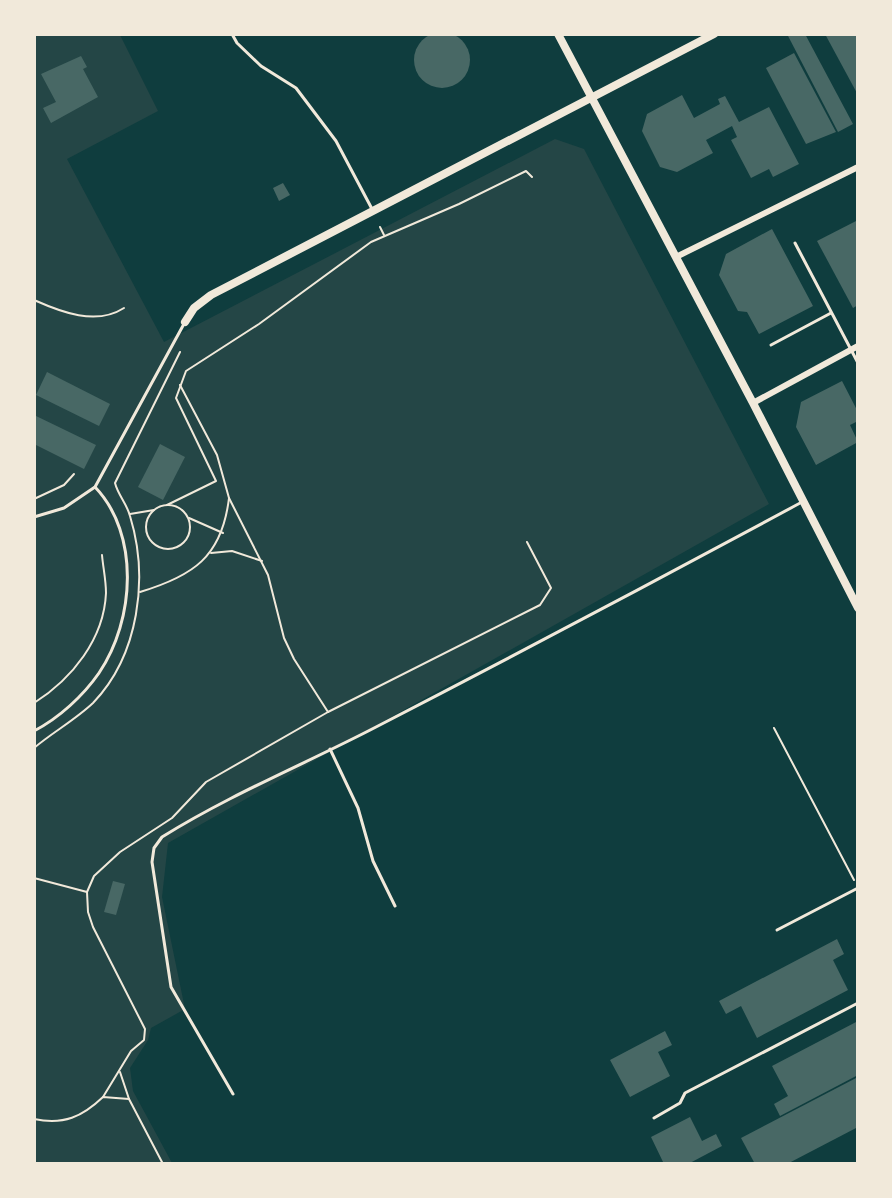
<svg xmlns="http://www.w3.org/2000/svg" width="892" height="1198" font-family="'PT Serif',serif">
  <rect width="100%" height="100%" fill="#0f3d3e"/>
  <polygon fill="#244646" points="34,35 120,35 158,111 67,159 164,342 555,139 584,149 769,504 168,843 162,897 185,1009 151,1028 148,1040 130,1068 133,1091 172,1163 35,1163"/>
  <g fill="#486865">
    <circle cx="442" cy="60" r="28"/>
    <polygon points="787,34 805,34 853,124 838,132"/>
    <polygon points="825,34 858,34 858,95"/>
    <polygon points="794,53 836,132 806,144 766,68"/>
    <polygon points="81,56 87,67 83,69 98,97 51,123 43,108 56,102 41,74"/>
    <polygon points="682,95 694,118 720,104 718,99 725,96 739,122 769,107 799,164 773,177 769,169 751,178 731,140 737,137 732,126 706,140 713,153 677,172 660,167 642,131 647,114"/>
    <polygon points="283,183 290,195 279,201 273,188"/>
    <polygon points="858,220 858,305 853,308 817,241"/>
    <polygon points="772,229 813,306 759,334 747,312 738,311 719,275 726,254"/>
    <polygon points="47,372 110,404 99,426 36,395"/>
    <polygon points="842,381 858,412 858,421 850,425 858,442 816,465 796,427 801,402"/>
    <polygon points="34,415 96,445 84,469 34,444"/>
    <polygon points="160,444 185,457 163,500 138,487"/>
    <polygon points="113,881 125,884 116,915 104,912"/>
    <polygon points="837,939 844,954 833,960 848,990 757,1038 741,1006 726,1014 719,1001"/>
    <polygon points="858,1021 858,1075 780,1116 774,1104 788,1096 772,1066"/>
    <polygon points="665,1031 672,1045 658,1052 670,1076 630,1097 610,1060"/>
    <polygon points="858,1077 858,1127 787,1164 755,1164 741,1138"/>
    <polygon points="690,1117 702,1141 716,1134 722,1146 688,1164 664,1164 651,1137"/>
  </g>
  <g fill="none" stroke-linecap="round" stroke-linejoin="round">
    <g stroke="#f1e9da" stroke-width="2">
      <polyline points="380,227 384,235"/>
      <path d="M34,300C61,312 96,326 124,308"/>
      <polyline points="180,385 217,455 229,498 268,575 284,638 294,659 328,712"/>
      <polyline points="34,499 64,485 74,474"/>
      <circle cx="168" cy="527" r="22"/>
      <polyline points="167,505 216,481 176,398 186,371 259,324 371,242 459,204 526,171 532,177"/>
      <polyline points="130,514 154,510"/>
      <polyline points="189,518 223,533"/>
      <polyline points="211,553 232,551 262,561"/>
      <path d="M140,592C193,576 222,557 229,498"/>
      <path d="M34,703C72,679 104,639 106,593C106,580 103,567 102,555"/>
      <polyline points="774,728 854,880"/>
      <path d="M34,748C53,732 75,720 93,703C139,655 149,578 130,516C127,504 118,495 115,483L180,352"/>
      <polyline points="34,878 87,892"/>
      <polyline points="120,1072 129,1099 163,1164"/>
      <polyline points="103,1097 131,1051 144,1040 145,1029 93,927 88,912 87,892 94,876 120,852 172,818 206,782 328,712 540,605 551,588 527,542"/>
      <path d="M34,1119C64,1125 82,1117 103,1097L129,1099"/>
    </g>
    <g stroke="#f1e9da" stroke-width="3">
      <polyline points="232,34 237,43 261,66 296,88 336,141 372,209"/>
      <polyline points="795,243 858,363"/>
      <polyline points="771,345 831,313"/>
      <polyline points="34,517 64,508 95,487 185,322"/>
      <path d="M34,731C59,718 83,696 99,673C135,620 140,534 95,487"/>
      <polyline points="330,749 358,808 373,861 395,906"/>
      <polyline points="777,930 858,888"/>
      <path d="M233,1094L171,987L152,862L154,848L162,837C231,794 305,764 376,727C519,653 661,578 802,502"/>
      <polyline points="654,1118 680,1103 685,1093 858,1003"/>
    </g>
    <g stroke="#f1e9da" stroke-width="6">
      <polyline points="676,257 858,167"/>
      <polyline points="753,403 858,346"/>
    </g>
    <g stroke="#f1e9da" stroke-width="8">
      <polyline points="558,34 753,403 858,608"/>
      <polyline points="185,322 194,308 211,295 714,34"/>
    </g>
  </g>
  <rect width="892" height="1198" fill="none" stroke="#f1e9da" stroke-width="72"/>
</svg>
